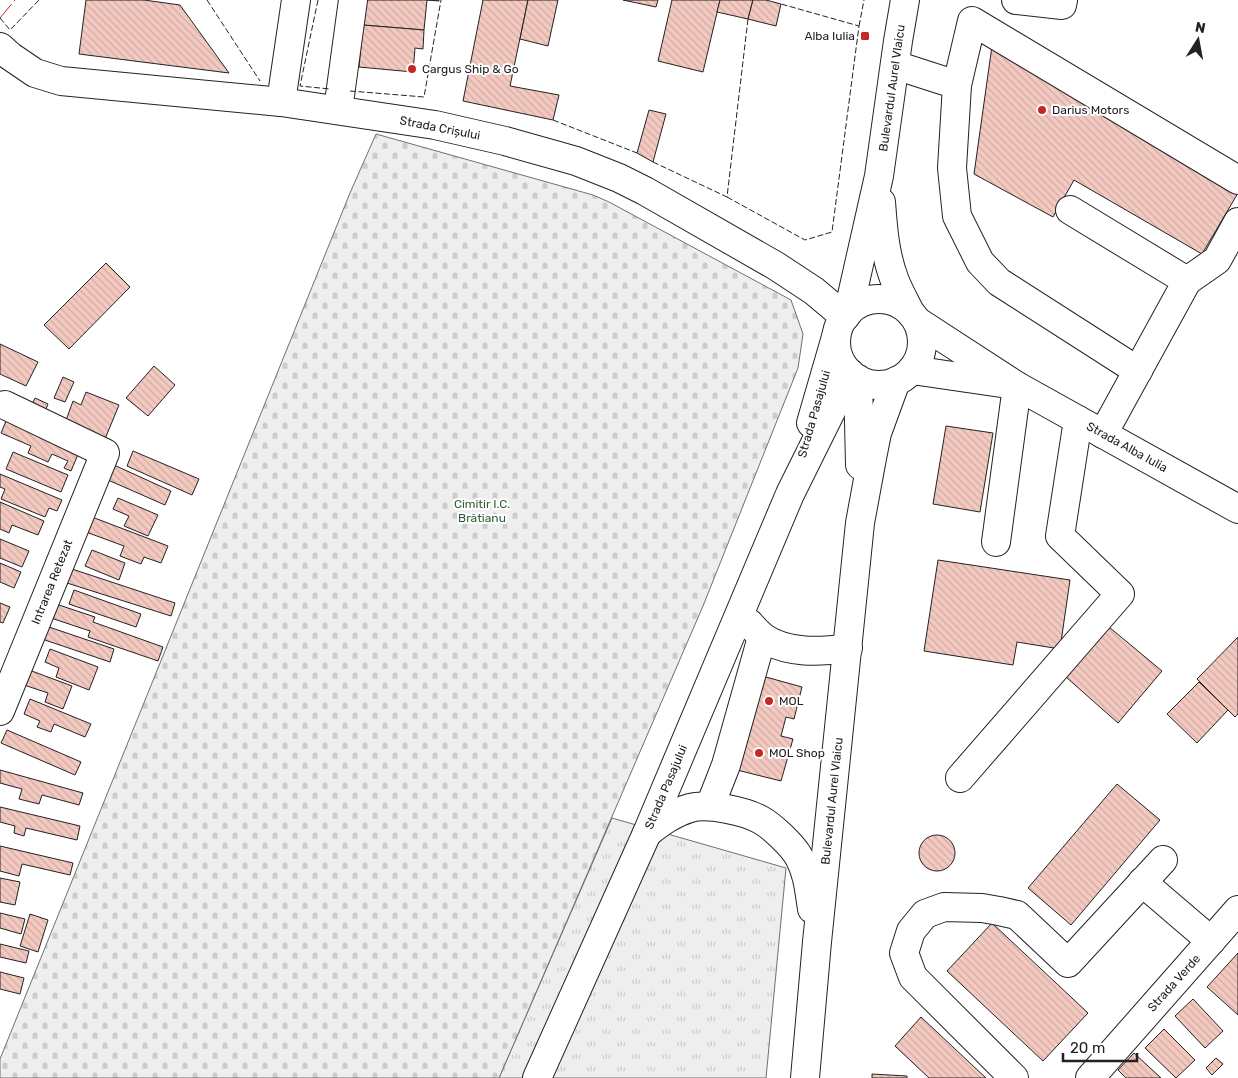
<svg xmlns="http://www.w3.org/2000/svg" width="1238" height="1078" font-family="Rubik,sans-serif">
  <defs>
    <pattern id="grass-tufts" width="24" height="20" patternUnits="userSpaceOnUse" patternTransform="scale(1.25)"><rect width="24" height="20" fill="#eee"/><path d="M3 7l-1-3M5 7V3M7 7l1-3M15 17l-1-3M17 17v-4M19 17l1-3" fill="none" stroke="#ccc"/></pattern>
    <pattern id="cemetery-stones" width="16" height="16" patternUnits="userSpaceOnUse" patternTransform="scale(1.25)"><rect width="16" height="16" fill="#eee"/><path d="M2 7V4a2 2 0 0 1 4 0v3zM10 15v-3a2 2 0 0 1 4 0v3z" fill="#ccc"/></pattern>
    <pattern id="building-back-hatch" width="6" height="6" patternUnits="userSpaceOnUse" patternTransform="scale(1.25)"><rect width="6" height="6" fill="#f3c9c0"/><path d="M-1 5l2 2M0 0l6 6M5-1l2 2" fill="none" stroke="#d0aca5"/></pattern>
  </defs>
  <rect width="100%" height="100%" fill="#fff"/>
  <polygon fill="url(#grass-tufts)" stroke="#6f6f6f" points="612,818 786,868 766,1078 499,1078"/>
  <polygon fill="url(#cemetery-stones)" stroke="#6f6f6f" points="376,134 593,195 609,202 791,300 803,334 798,368 703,606 499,1078 0,1078 0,1059 350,193"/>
  <g fill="url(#building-back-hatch)" stroke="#222">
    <polygon points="86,0 144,0 180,5 229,73 79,54"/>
    <polygon points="365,0 439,0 439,1 427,0 424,30 363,25"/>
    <polygon points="483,0 528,0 510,86 559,95 553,120 463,101"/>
    <polygon points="528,0 558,0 548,46 520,39"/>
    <polygon points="623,0 658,0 656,7"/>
    <polygon points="672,0 720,0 703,72 658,61"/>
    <polygon points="720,0 753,0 748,19 717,12"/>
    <polygon points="753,0 766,0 781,4 776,26 748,19"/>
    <polygon points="363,25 424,30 423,49 415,48 413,72 359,67"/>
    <polygon points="992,46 1238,193 1202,254 1074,180 1053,217 974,174"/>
    <polygon points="649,110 666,114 653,162 637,153"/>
    <polygon points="106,263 130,287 69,349 44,325"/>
    <polygon points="0,344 38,362 26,386 0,374"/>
    <polygon points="154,366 175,385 148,416 126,398"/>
    <polygon points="63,377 74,382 65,402 54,398"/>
    <polygon points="86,392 119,405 105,439 65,423 73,401 81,405"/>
    <polygon points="35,398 48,404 44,414 30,408"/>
    <polygon points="9,414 82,445 71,471 64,468 68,461 52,454 48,462 28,453 31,446 1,433"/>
    <polygon points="946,426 993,433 980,512 933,504"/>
    <polygon points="133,451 199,479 192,495 127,466"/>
    <polygon points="13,452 68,475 61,492 6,469"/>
    <polygon points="114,465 171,491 165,505 108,480"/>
    <polygon points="0,474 62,500 57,511 49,508 45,517 1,499 5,489 0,487"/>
    <polygon points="118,498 158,515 148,536 124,526 129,516 113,509"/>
    <polygon points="0,502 44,521 38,535 12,525 9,533 0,529"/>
    <polygon points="92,517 168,546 161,563 144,557 141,564 120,556 124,546 86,532"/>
    <polygon points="0,539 29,551 22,567 0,558"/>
    <polygon points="92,550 125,563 119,580 85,566"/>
    <polygon points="938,560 1070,580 1060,649 1017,642 1013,665 924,651"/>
    <polygon points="0,563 21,572 14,588 0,582"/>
    <polygon points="72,569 175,603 171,616 67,583"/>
    <polygon points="74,590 141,614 136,627 69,604"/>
    <polygon points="0,603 10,607 3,623 0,622"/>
    <polygon points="53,603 95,617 93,622 163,647 158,661 88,637 90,631 48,617"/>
    <polygon points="46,626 114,649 110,662 42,639"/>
    <polygon points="1109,627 1162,671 1118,723 1066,677"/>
    <polygon points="1238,637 1238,714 1235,717 1197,679"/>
    <polygon points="50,649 98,667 89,690 56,677 59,668 45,662"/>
    <polygon points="29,670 72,686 63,709 45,702 48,693 24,685"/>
    <polygon points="755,674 802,687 794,719 786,717 781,736 793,739 781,781 737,770"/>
    <polygon points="1199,682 1228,710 1197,743 1167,714"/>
    <polygon points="30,699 91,724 85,737 54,724 51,732 37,727 40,721 24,714"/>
    <polygon points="7,730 81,762 75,775 1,743"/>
    <polygon points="0,770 83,793 79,805 42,795 39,804 19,799 22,789 0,783"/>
    <polygon points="1117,784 1160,820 1071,925 1028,888"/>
    <polygon points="0,807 80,826 77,840 26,828 24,836 14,833 15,826 0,822"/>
    <circle cx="937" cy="853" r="18"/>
    <polygon points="0,846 73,863 70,875 22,864 19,876 0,871"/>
    <polygon points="0,878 20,882 15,905 0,902"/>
    <polygon points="0,913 25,919 21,934 0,928"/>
    <polygon points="30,914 48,920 38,952 20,946"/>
    <polygon points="992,923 1088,1013 1043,1061 947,971"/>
    <polygon points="0,944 29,951 26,963 0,957"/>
    <polygon points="1238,953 1238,1015 1207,987"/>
    <polygon points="0,972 24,978 20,994 0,989"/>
    <polygon points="1193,999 1223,1031 1205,1048 1175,1016"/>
    <polygon points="921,1017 986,1078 929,1078 895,1046"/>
    <polygon points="1164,1029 1195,1060 1176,1078 1145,1048"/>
    <polygon points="1134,1053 1161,1078 1126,1078 1118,1070"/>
    <polygon points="1216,1058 1223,1064 1212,1075 1206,1068"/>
    <polygon points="872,1074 907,1076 907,1078 872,1078"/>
  </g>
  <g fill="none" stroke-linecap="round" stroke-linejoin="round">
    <g stroke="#222" stroke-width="30">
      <g id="minor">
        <polyline points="1016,0 1062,5 1063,0"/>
        <polyline points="0,47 10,56 35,73 61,81 281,102 435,125 505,141 576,161 619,178 645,191 776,266 814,291 845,317"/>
        <polyline points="895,65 957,85 952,168 957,216 980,262 999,282 1138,371"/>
        <polyline points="957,85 972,21 1238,180"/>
        <polyline points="281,102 296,0"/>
        <polyline points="338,110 353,0"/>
        <polyline points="1070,210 1187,281 1103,434"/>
        <polyline points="1187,281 1217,260 1238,222"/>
        <polyline points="917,321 1017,386 1238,509"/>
        <polyline points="912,370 1008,384"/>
        <polyline points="996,542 1017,386"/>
        <path d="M750,624C754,629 759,634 764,638C788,654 820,652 848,648"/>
        <polyline points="0,711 105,453 5,405"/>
        <polyline points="960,778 1120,594 1060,536 1078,420"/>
        <polyline points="710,806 726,765 762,637"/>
        <polyline points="1142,882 1211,941"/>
        <polyline points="1014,1078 913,977 904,953 911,931 925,914 944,907 982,908 999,911 1017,915 1068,963 1163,860"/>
        <polyline points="1090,1078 1238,910"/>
      </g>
    </g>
    <g stroke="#222" stroke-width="30">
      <g id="major">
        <path d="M881,202C883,229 885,256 895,281C899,291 904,300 909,310"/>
        <circle cx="879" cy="342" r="43"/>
        <polyline points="848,313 879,176 898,41 905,0"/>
        <polyline points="858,379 860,465"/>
        <polyline points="811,423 836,337"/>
        <path d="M647,833C660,823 673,813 690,808C707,803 745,811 761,820C772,826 793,846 799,857C808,874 809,890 812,909"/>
        <polyline points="537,1078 647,833 790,494 850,373"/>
        <polyline points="805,1078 817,942 860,523 872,458 877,433 896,381"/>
      </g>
    </g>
    <use href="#minor" stroke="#fff" stroke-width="28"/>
    <use href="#major" stroke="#fff" stroke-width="28"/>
    <g stroke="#222" stroke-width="1" stroke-dasharray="6 2.5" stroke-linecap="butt">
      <polyline points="207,0 260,81"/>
      <polyline points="318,0 300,86 330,89"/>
      <polyline points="0,18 10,30 39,0"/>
      <polyline points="859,26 864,0"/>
      <polyline points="350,91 424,97 441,0"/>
      <polyline points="553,120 637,153"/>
      <polyline points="653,162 727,197 748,19"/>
      <polyline points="727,197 805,240 832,232 859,26 781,4"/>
    </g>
    <polyline stroke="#c62828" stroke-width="1" stroke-dasharray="18 4 2.5 4" stroke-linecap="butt" points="0,18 15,0"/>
  </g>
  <g fill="#c62828" stroke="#fff" stroke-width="2">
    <rect x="860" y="31" width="10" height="10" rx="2.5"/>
    <circle cx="412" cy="69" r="5"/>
    <circle cx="1042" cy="110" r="5"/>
    <circle cx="769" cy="701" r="5"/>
    <circle cx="759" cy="753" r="5"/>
  </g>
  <g text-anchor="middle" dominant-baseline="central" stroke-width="4" stroke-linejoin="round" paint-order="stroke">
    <g font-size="12" fill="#222" stroke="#fff" text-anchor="start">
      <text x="855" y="36" text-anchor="end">Alba Iulia</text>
      <text x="422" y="69">Cargus Ship &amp; Go</text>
      <text x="1052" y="110">Darius Motors</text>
      <text x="779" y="701">MOL</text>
      <text x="769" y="753">MOL Shop</text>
    </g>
    <g font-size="12" fill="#222" stroke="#fff">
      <text transform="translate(892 88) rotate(-82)">Bulevardul Aurel Vlaicu</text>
      <text transform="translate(440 128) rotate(11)">Strada Crișului</text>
      <text transform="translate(814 414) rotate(-74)">Strada Pasajului</text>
      <text transform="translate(1127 447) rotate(29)">Strada Alba Iulia</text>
      <text transform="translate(52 582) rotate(-68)">Intrarea Retezat</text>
      <text transform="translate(666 787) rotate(-67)">Strada Pasajului</text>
      <text transform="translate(832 801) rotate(-84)">Bulevardul Aurel Vlaicu</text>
      <text transform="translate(1174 983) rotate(-48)">Strada Verde</text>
    </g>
    <g font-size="12" fill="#2f5e38" stroke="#fff">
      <text x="482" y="504">Cimitir I.C.<tspan x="482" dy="14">Brătianu</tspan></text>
    </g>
  </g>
  <g transform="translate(1198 40) rotate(11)" stroke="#ffffff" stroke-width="4" paint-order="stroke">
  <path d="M0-4L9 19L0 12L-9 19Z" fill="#222222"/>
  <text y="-8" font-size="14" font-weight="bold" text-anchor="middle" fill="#222222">N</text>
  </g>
  <path d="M1063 1053v8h74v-8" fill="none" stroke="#222222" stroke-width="2.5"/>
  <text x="1070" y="1053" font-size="15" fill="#222222" stroke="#ffffff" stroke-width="4" paint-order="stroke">20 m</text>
</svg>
